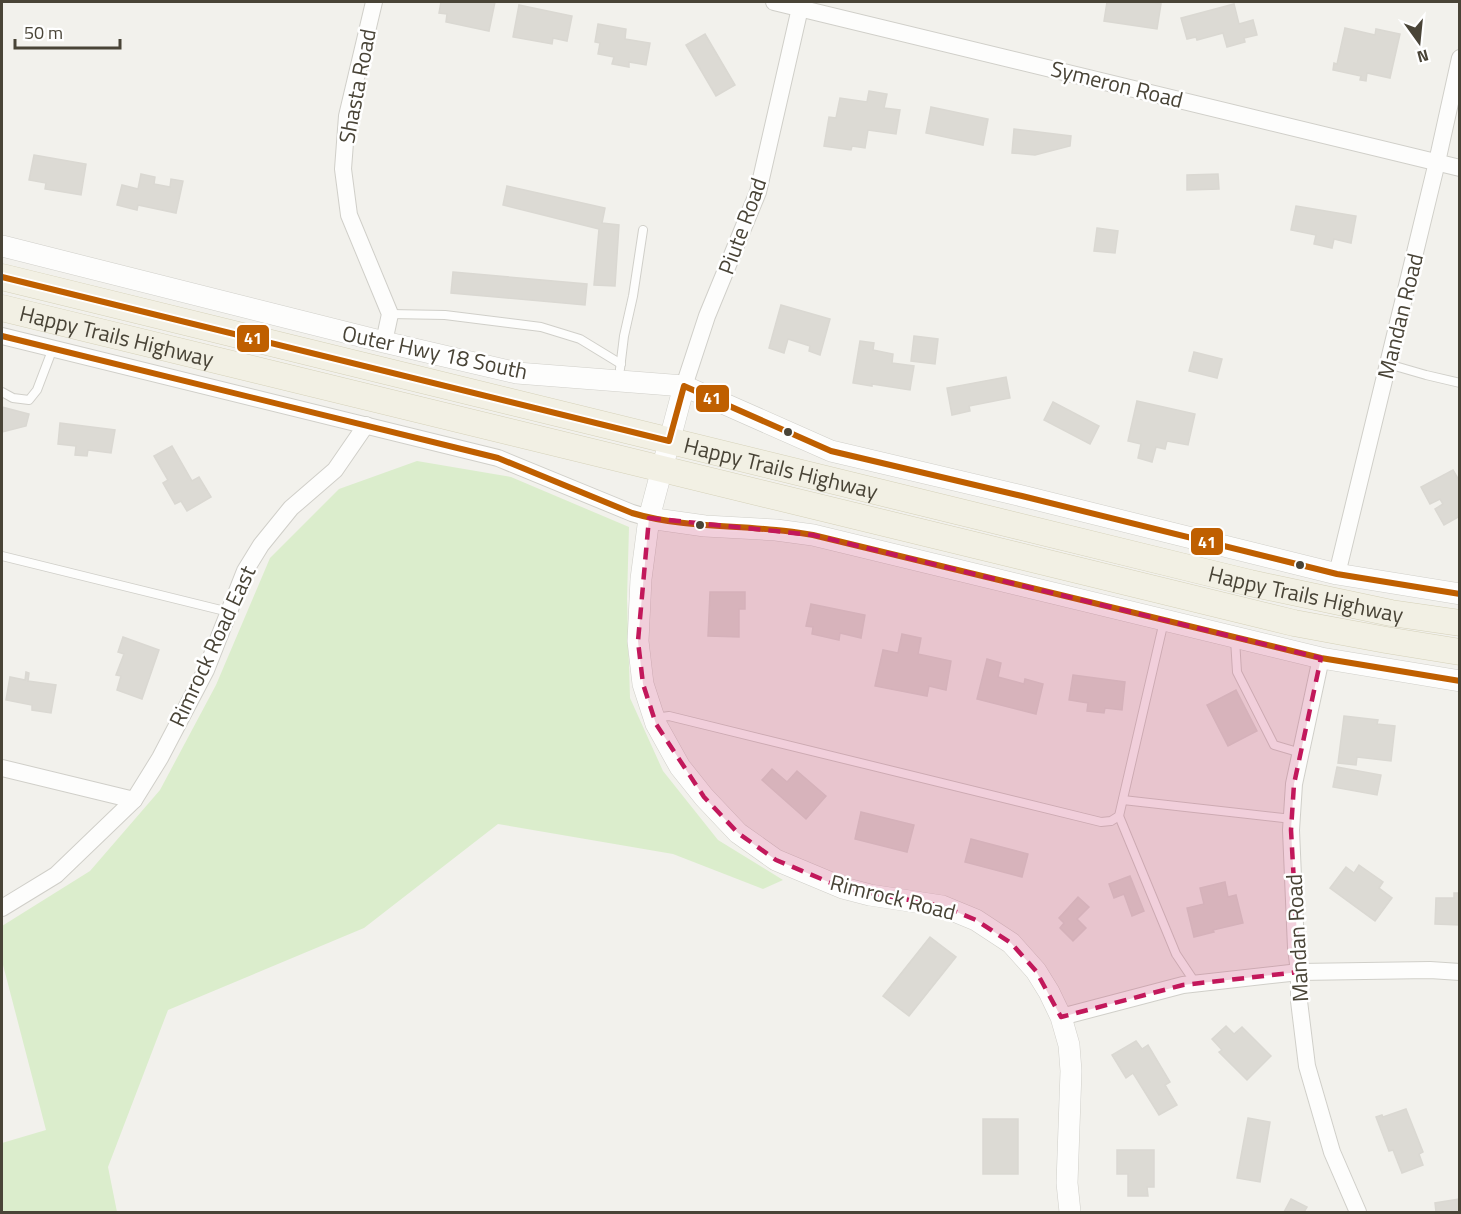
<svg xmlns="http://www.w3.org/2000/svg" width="1461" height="1214" font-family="'Titillium Web',sans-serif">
  <rect width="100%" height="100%" fill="#f2f1ec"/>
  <polygon fill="#dbedcc" points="417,461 511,477 629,527 627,599 630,698 663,771 718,840 783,880 763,889 673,854 498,824 364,928 168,1010 108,1167 117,1212 2,1212 2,1143 46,1130 2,961 2,926 90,871 160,790 216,685 270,558 339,489"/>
  <g fill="#dcdad4" stroke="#dad8d2" stroke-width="1.5">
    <polygon points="441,2 495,2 489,31 446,22 447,14 439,13"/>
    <polygon points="1107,2 1147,2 1161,4 1157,29 1104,21"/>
    <polygon points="1234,4 1239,24 1253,20 1257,35 1244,38 1245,42 1227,47 1223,33 1197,40 1196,37 1187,39 1181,18"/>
    <polygon points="519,5 572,16 567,41 553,38 552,44 513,37"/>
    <polygon points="598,24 626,29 625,39 650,43 646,65 629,62 629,67 612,64 614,57 598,54 600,43 595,42"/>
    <polygon points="1345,28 1375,35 1376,29 1400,34 1390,78 1367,73 1366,81 1360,80 1361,76 1333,70 1334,63 1337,64"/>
    <polygon points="705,34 735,85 716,96 686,45"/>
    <polygon points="869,91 887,94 884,108 900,110 896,134 868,130 865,148 852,146 851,150 824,146 829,117 836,118 840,98 867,102"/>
    <polygon points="931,107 988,119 983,145 926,133"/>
    <polygon points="1014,129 1071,136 1070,146 1035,155 1012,153"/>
    <polygon points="34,155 86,164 81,195 45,189 46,183 29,180"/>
    <polygon points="141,174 155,177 154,184 170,187 171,179 183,181 176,213 138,205 137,210 117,205 122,185 138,189"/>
    <polygon points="1218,174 1219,189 1187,190 1187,175"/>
    <polygon points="507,186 605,208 602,223 619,225 615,286 594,285 599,229 503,205"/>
    <polygon points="1296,206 1356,216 1351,243 1334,239 1332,248 1314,244 1316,235 1291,230"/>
    <polygon points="1097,228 1118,231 1115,253 1094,251"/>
    <polygon points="453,272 587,284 585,305 451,293"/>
    <polygon points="781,305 830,319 820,355 809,351 810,346 788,339 784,353 769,348"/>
    <polygon points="914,336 938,339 935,364 911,361"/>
    <polygon points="860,341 874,343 873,350 893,354 892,363 914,366 910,390 872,384 872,386 853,383"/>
    <polygon points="1194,352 1222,359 1217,378 1189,371"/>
    <polygon points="1006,377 1010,398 969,406 970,411 952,415 947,388"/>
    <polygon points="1137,401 1195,414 1188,445 1167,441 1165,449 1156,447 1152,462 1138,458 1141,444 1128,441"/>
    <polygon points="1053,402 1099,426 1090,444 1044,420"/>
    <polygon points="2,407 29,414 26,426 2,432"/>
    <polygon points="60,423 115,430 111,453 88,450 87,456 75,455 76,446 58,444"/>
    <polygon points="172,446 192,481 199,477 211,497 187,511 181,501 175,504 163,483 168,480 154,456"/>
    <polygon points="1453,470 1460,482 1460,516 1444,525 1435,509 1443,504 1440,499 1430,504 1421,487"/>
    <polygon points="710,592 745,592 745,609 739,609 739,637 708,636"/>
    <polygon points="811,604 865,615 861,638 840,633 839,640 812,634 813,627 806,626"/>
    <polygon points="902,634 921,638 918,654 951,661 946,690 929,686 927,696 875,686 883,650 898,653"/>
    <polygon points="123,637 159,650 142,699 117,690 121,676 116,675 124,654 118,652"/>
    <polygon points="987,659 1001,663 998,677 1024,684 1025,679 1043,684 1036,714 977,699"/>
    <polygon points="26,672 29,673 28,681 56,685 51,713 32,710 32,705 6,700 10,677 25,680"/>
    <polygon points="1073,675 1125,682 1122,710 1105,708 1104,713 1087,711 1088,703 1069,700"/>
    <polygon points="1236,690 1257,731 1228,746 1207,705"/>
    <polygon points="1344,716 1378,720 1377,724 1395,726 1391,761 1357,757 1356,765 1338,763"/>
    <polygon points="1337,767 1381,775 1377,795 1333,787"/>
    <polygon points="772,769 787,782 797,771 826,796 806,819 762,780"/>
    <polygon points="861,812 914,825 907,852 855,839"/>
    <polygon points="971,839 1028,854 1022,877 965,862"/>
    <polygon points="1359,865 1383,882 1379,888 1392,898 1375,921 1330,888 1346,867 1354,873"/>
    <polygon points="1130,876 1144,911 1132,916 1124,894 1114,898 1109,884"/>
    <polygon points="1225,882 1228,897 1236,895 1243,923 1213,930 1214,932 1194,937 1187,908 1204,904 1200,888"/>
    <polygon points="1454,893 1460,893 1460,925 1435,924 1436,898 1454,898"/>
    <polygon points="1078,897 1089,907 1077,919 1086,928 1073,941 1060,928 1064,923 1059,918"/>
    <polygon points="930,937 956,957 909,1016 883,996"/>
    <polygon points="1226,1026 1234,1034 1242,1027 1271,1056 1247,1080 1219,1052 1222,1050 1212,1039"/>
    <polygon points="1136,1041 1142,1049 1148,1045 1170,1082 1165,1085 1177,1105 1159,1115 1133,1073 1126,1078 1112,1055"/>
    <polygon points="1406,1109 1423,1152 1419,1154 1423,1165 1402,1173 1393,1150 1389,1151 1376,1117 1382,1115 1383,1117"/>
    <polygon points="1248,1118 1270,1122 1260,1182 1237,1178"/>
    <rect x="983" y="1119" width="35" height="55"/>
    <polygon points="1117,1150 1154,1150 1154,1187 1147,1187 1148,1196 1128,1196 1128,1174 1117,1174"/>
    <polygon points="1291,1199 1307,1207 1304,1212 1284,1212"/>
    <polygon points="1460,1199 1460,1212 1436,1212 1435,1203"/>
  </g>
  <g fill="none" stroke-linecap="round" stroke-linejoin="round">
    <g stroke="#d0cfc9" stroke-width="10">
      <g id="service">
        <polyline points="390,314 445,315 541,327 580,339 621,364"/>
        <polyline points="1388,364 1426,375 1460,383"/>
        <polyline points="620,369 624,336 633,296 643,230"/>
        <polyline points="2,392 13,398 29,400 37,390 53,348"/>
        <polyline points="2,556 229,612"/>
        <polyline points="1235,639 1237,672 1274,745 1301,753"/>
        <polyline points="655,718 669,716 1101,822 1111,821 1119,816 1164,621"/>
        <polyline points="1123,800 1292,819"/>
        <polyline points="1119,816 1176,954 1196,984"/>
      </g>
    </g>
    <g stroke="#d0cfc9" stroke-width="18">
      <g id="minor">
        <polyline points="374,2 347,116 343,169 349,215 390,314 384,342"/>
        <polyline points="774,2 1460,168"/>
        <polyline points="2,336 498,458 632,513 649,518"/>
        <polyline points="684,386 707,316 758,192 800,8"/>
        <polyline points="1337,574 1437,162 1460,58"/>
        <polyline points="1321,658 1294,784 1291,830 1296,948 1299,972 1299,1001 1307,1066 1332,1152 1358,1212"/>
        <polyline points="2,768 134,800"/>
        <polyline points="2,908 56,875 134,800 160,758 206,670 245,571 261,545 291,508 335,470 366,425"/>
        <polyline points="1061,1017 1183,985 1299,972 1430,970 1460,972"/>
      </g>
    </g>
    <g stroke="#d0cfc9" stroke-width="22">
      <g id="tertiary">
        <polyline points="2,246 384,342 517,373 684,386 831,451 1022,496 1337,574 1460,594"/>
        <polyline points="684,386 649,518 641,579 638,641 643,684 656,724 680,767 704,797 738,833 776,860 843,888 870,895 942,906 976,920 1011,943 1036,971 1049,992 1061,1017 1069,1045 1071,1071 1067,1183 1070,1212"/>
        <polyline points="649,518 705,526 776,530 813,535 1321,658 1460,681"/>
      </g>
    </g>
    <g stroke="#d5d1b9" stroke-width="27">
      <g id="primary">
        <path id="s1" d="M2,277L1250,583L1391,613L1460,623"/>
        <path id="s2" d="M2,308L1294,623L1386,640L1460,652"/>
      </g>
    </g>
    <use href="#service" stroke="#fdfdfc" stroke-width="8"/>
    <use href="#minor" stroke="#fdfdfc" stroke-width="16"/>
    <use href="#tertiary" stroke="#fdfdfc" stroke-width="21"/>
    <use href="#primary" stroke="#f2f0e4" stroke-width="26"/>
    <g stroke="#fff" stroke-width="10">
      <g id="bus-1">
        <polyline points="2,277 669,441 684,386 831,451 1022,496 1337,574 1460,594"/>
        <path d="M2,336L498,458L632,513C679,527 728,525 776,530C788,531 801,533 813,535L1321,658L1460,681"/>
      </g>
    </g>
    <use href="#bus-1" stroke="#bf5f00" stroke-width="6"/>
  </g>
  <path fill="#c2185b" fill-opacity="0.2" stroke="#c2185b" stroke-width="4.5" stroke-dasharray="12 8" stroke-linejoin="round" d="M649,518L813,535L1321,658L1294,784L1291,830L1299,972L1183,985L1061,1017L1036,971L1011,943L976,920L942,906L843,888L776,860L738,833L704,797L656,724L643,684L638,641Z"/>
  <g fill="#494437" stroke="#fff" stroke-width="2">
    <circle cx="788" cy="432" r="5"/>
    <circle cx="700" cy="525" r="5"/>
    <circle cx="1300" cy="565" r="5"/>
  </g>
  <g text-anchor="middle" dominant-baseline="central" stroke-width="5" stroke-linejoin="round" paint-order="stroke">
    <g font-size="22" fill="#494437" stroke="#fff">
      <text transform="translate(1117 84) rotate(14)">Symeron Road</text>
      <text transform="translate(357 86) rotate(-79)">Shasta Road</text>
      <text transform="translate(742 226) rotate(-70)">Piute Road</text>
      <text transform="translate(1400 316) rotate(-76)">Mandan Road</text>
      <text stroke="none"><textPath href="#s2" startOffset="118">Happy Trails Highway</textPath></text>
      <text transform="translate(435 352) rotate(12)">Outer Hwy 18 South</text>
      <text stroke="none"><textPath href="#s1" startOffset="802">Happy Trails Highway</textPath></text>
      <text stroke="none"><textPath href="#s1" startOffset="1342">Happy Trails Highway</textPath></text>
      <text transform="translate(212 646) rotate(-65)">Rimrock Road East</text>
      <text transform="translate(893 897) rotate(14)">Rimrock Road</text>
      <text transform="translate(1297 938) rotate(-93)">Mandan Road</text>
    </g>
  </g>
  <g stroke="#fff" stroke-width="2">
    <rect x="236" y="324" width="34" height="29" rx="6" fill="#bf5f00"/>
    <rect x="695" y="384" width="35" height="29" rx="6" fill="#bf5f00"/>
    <rect x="1190" y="527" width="34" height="29" rx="6" fill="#bf5f00"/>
  </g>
  <g font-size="16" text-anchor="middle" font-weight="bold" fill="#fff">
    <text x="253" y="344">41</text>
    <text x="712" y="404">41</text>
    <text x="1207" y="548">41</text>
  </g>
  <rect width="1461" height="1214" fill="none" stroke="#494437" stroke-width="6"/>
  <g transform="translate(1419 42) rotate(165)" stroke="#ffffff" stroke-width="4.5" paint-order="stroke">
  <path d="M0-4.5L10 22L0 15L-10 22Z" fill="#494437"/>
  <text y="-9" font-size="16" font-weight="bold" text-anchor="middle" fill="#494437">N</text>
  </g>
  <path d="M15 39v9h105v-9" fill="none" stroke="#494437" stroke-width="3"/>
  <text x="24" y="39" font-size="18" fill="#494437" stroke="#ffffff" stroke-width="4.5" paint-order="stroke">50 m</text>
</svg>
